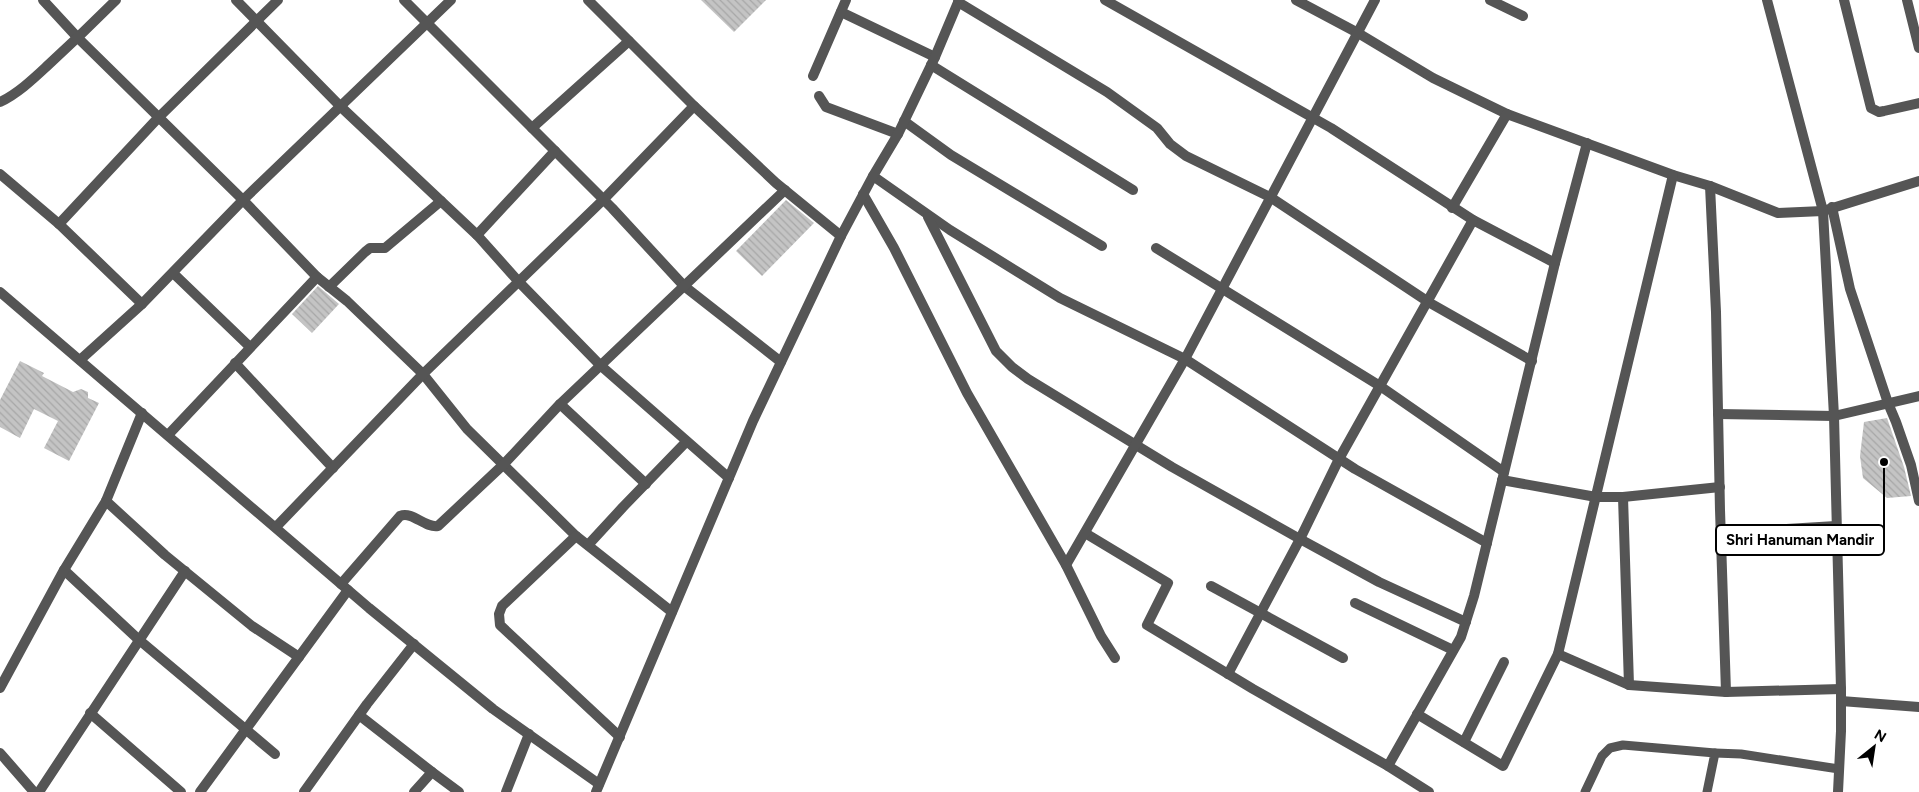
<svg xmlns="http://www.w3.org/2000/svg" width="1919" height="792" font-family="Figtree,sans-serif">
  <defs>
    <pattern id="building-back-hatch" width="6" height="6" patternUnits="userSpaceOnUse" patternTransform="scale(1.25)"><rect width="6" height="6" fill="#c4c4c4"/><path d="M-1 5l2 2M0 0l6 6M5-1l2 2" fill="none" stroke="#a7a7a7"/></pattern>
  </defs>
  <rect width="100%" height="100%" fill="#fff"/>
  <g fill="url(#building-back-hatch)">
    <polygon points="701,0 766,0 734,32"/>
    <polygon points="786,200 814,223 762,276 736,251"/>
    <polygon points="318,286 339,304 312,333 292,314"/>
    <polygon points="20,361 44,373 42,376 73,392 81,389 88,392 88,398 99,403 69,461 44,448 58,421 34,409 20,438 0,427 0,400"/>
    <polygon points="1887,418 1904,467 1911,496 1887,498 1863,478 1860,456 1864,422"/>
  </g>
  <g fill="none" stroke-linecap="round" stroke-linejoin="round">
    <g stroke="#555" stroke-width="9">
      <polyline points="1715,753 1741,754 1839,769"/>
      <polyline points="1585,792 1602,756 1610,748 1623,745 1715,753 1707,792"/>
    </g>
    <g stroke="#555" stroke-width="10">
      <polyline points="43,0 78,38 243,200 317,277 347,301 423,374 467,429 576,536 672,612"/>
      <polyline points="236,0 341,107 477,235 519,282 600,365 729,478"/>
      <polyline points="404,0 612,208 684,286 781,362"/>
      <polyline points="588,0 694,106 776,183 841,236"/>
      <polyline points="1105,0 1331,128 1473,220 1555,263"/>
      <polyline points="1296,0 1358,33 1433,78 1507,114 1673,175 1710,186 1778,213 1823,211 1919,181"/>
      <polyline points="1490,0 1523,16"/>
      <polyline points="1844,0 1871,108 1879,112 1884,111 1919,103"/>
      <polyline points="1907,0 1919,48"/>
      <polyline points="958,2 1107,92 1157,128 1170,144 1186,156 1270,197 1430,303 1532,361"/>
      <polyline points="841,12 935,57"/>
      <polyline points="931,65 1133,190"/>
      <polyline points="813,76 846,0"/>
      <polyline points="819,96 826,107 898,134"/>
      <path d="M0,102C17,94 32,80 46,67C70,45 93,23 116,0"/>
      <polyline points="904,121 951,155 1102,246"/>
      <polyline points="532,128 629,41"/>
      <polyline points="0,174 59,224 142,304"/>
      <polyline points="873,176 950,230 1060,298 1185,359 1355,469 1487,543"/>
      <polyline points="1710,186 1716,312 1720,510 1726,692"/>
      <polyline points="863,194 894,248 967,393 1066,565 1101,636 1115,658"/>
      <polyline points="1832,207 1850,289 1888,403 1896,422 1911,465 1919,501"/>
      <polyline points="1452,208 1507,114"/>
      <polyline points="928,217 996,351 1012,367 1028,379 1172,467 1300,539 1379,582 1466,622"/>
      <polyline points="59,224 158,118 278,0"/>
      <polyline points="477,235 555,151"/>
      <polyline points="1156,248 1380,386 1504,472"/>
      <polyline points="173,273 250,347"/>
      <polyline points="329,287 365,252 370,248 385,248 441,201"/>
      <polyline points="0,292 369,608 493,709 599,784"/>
      <polyline points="80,360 142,304 243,200 451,0"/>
      <polyline points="235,363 333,468"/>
      <polyline points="560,404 646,484"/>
      <polyline points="1718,414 1834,416 1919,396"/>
      <polyline points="168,435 317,277"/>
      <polyline points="1502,480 1596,497 1623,497 1720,487"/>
      <polyline points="1623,497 1629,685"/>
      <polyline points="106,501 165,555 252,626 299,657"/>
      <polyline points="276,527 423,374 603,200 694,106"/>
      <polyline points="1085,533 1168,583 1147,625 1253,689 1388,766 1461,637 1474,596 1555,263 1587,143"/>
      <polyline points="1722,533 1836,526"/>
      <polyline points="576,536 502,606 499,614 500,625 620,737"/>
      <polyline points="588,545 623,507 686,442"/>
      <polyline points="1066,565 1185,359 1375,0"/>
      <polyline points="64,570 138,639 275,754"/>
      <path d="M341,584L400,516C413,511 424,528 438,526L504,464L560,404L785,190"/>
      <polyline points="1211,586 1343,658"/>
      <polyline points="1355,603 1453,650"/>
      <polyline points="1558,654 1629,685 1726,692 1841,689"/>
      <polyline points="1228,674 1300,539 1339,459 1473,220"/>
      <polyline points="0,688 64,570 106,501 142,413"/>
      <polyline points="1841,701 1919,707"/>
      <polyline points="90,713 181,792"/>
      <polyline points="1417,714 1503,766 1558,654 1673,175"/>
      <polyline points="359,715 432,772"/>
      <polyline points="1464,742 1504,662"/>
      <polyline points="0,753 34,792"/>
      <polyline points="1388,766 1429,792"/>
      <polyline points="39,792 185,571"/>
      <polyline points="200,792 348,590"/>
      <polyline points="304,792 367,704 414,644"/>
      <polyline points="414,792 432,772 459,792"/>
      <polyline points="506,792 529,734"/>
    </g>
    <g stroke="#555" stroke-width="10">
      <polyline points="1767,0 1823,211 1834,416 1841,689 1841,731 1838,792"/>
      <polyline points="596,792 753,421 841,236 873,176 898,134 935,57 959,0"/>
    </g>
  </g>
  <path fill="none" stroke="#000" stroke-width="2" d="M1884 462L1884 540"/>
  <circle fill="#000" stroke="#fff" stroke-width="2" cx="1884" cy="462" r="5"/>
  <rect fill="#fff" stroke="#000" stroke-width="2" x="1716" y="525" width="168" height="30" rx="5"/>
  <g font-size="15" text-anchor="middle" font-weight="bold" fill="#000">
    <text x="1800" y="545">Shri Hanuman Mandir</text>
  </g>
  <g transform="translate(1874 747) rotate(30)" stroke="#ffffff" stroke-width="4" paint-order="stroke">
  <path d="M0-4L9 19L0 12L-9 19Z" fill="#000000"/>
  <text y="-8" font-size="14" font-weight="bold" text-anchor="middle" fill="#000000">N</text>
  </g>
</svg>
